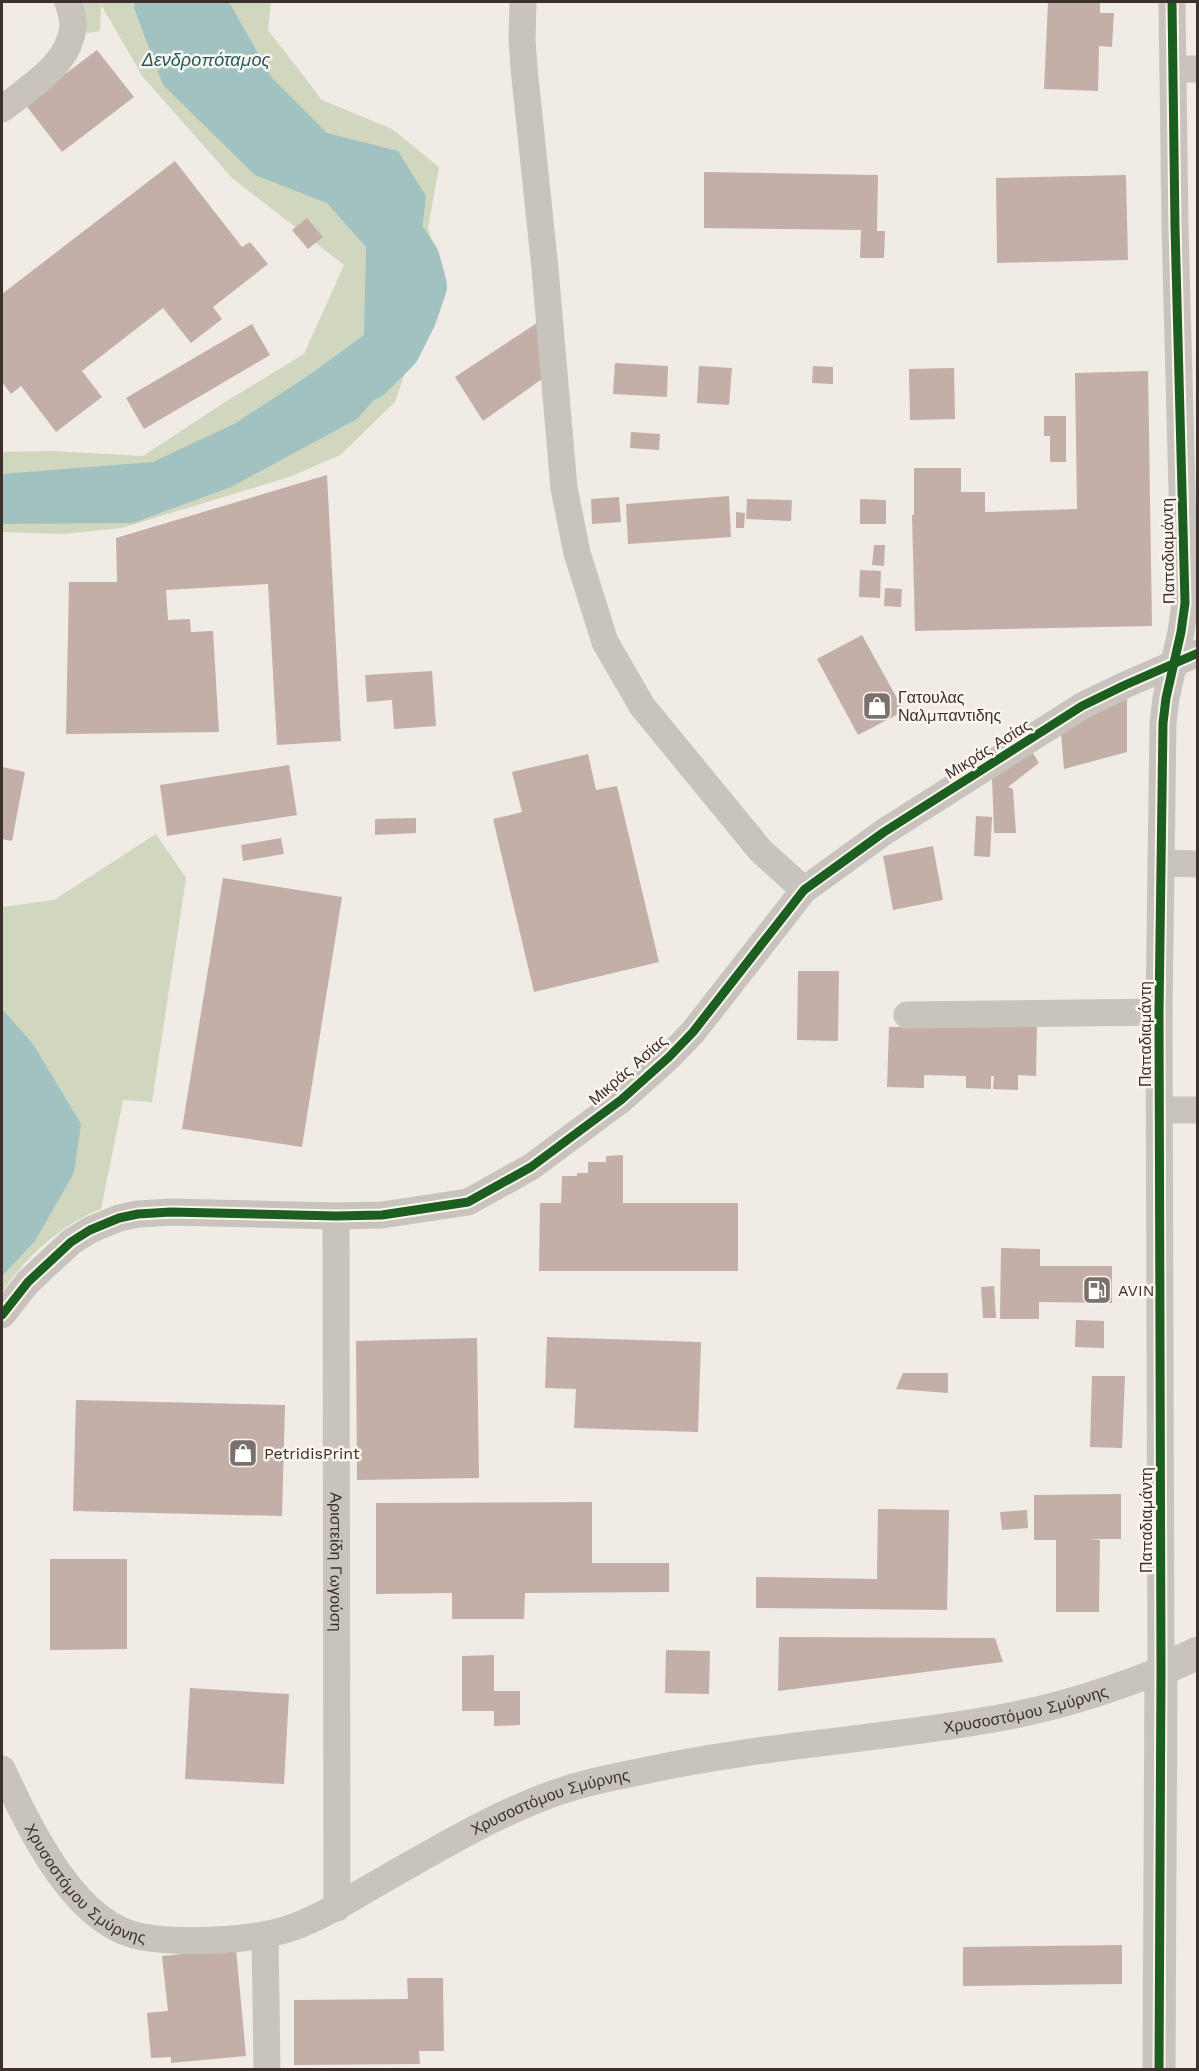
<svg xmlns="http://www.w3.org/2000/svg" width="1199" height="2071" font-family="'Work Sans',sans-serif">
  <rect width="100%" height="100%" fill="#f0ebe5"/>
  <g fill="#d1d6bf">
    <polygon points="77,2 271,2 268,30 322,100 392,129 439,167 428,228 442,279 422,323 395,402 340,455 289,477 122,528 63,534 2,532 2,452 51,451 143,456 225,402 304,354 344,265 232,178 143,77 101,5 100,31 82,34"/>
    <path d="M156,834L186,878L152,1102L123,1100L101,1209C60,1225 26,1257 2,1292V907L54,900Z"/>
  </g>
  <g fill="#a1c2c1">
    <polygon points="135,2 229,2 272,78 327,133 398,151 426,196 414,298 400,371 357,419 231,487 133,523 2,524 2,474 153,462 236,423 315,371 364,335 366,247 327,203 255,175 163,85 134,8"/>
    <polygon points="2,1009 33,1044 81,1124 74,1173 35,1241 2,1276 3,1112"/>
  </g>
  <g fill="none" stroke-linecap="round" stroke-linejoin="round">
    <polyline stroke="#a1c2c1" stroke-width="52" points="367,375 395,347 411,315 421,286 414,260 396,234 374,214"/>
  </g>
  <g fill="#c3afa7">
    <polygon points="1048,2 1100,2 1100,13 1114,13 1112,47 1099,46 1098,91 1044,89"/>
    <polygon points="97,50 134,97 62,152 25,104"/>
    <polygon points="175,161 242,247 250,242 268,264 213,307 222,319 191,343 163,308 82,371 102,397 56,432 21,386 11,394 2,382 2,294"/>
    <polygon points="704,172 878,175 877,231 885,231 884,258 860,258 861,230 704,228"/>
    <polygon points="1126,175 1128,260 997,263 996,178"/>
    <polygon points="307,218 323,237 308,249 292,230"/>
    <polygon points="537,323 549,374 483,421 455,377"/>
    <polygon points="252,324 270,355 144,429 126,398"/>
    <polygon points="615,363 668,366 667,397 613,394"/>
    <polygon points="699,366 732,368 729,405 697,403"/>
    <polygon points="813,366 833,367 833,384 812,383"/>
    <polygon points="954,368 955,419 910,420 909,369"/>
    <polygon points="1148,371 1152,626 915,631 912,515 914,515 914,468 961,468 961,492 985,492 985,512 1077,509 1075,373"/>
    <polygon points="1044,416 1066,416 1066,462 1050,462 1050,436 1044,436"/>
    <polygon points="631,432 660,434 659,450 630,448"/>
    <polygon points="327,475 341,741 277,745 268,584 166,590 168,620 190,619 191,632 213,631 219,732 66,734 69,582 117,582 116,538"/>
    <polygon points="729,496 731,537 628,544 626,504"/>
    <polygon points="619,497 621,522 592,524 591,499"/>
    <polygon points="747,499 792,500 791,521 746,519"/>
    <polygon points="860,499 886,500 886,524 860,524"/>
    <polygon points="736,512 745,513 744,528 736,528"/>
    <polygon points="874,545 885,545 884,566 872,565"/>
    <polygon points="860,570 881,571 880,598 859,597"/>
    <polygon points="885,588 902,589 901,607 884,606"/>
    <polygon points="862,635 904,711 858,735 817,659"/>
    <polygon points="432,671 436,726 394,729 392,700 367,702 365,675"/>
    <polygon points="1127,694 1127,752 1064,769 1061,733"/>
    <polygon points="1031,750 1039,763 1008,787 1013,789 1016,833 994,833 992,777"/>
    <polygon points="588,754 596,790 617,786 659,962 534,992 493,819 522,812 512,772"/>
    <polygon points="289,765 297,815 167,836 160,785"/>
    <polygon points="2,767 25,772 12,841 2,839"/>
    <polygon points="976,816 992,817 990,857 974,856"/>
    <polygon points="416,818 416,833 375,835 375,819"/>
    <polygon points="281,838 284,854 243,861 241,845"/>
    <polygon points="933,846 943,900 893,910 883,856"/>
    <polygon points="223,878 342,897 302,1147 182,1129"/>
    <polygon points="798,971 839,971 838,1041 797,1040"/>
    <polygon points="1037,1022 1036,1076 1018,1075 1018,1090 993,1089 994,1076 991,1076 991,1089 966,1088 966,1076 924,1075 924,1088 887,1087 889,1027 925,1027"/>
    <polygon points="623,1155 623,1203 738,1203 738,1271 539,1271 540,1203 561,1203 562,1176 577,1176 577,1173 588,1173 588,1162 606,1162 606,1156"/>
    <polygon points="1001,1248 1040,1249 1040,1266 1112,1266 1112,1303 1039,1302 1039,1319 1000,1319"/>
    <polygon points="994,1286 996,1318 983,1318 981,1287"/>
    <polygon points="1076,1320 1104,1321 1104,1348 1075,1347"/>
    <polygon points="547,1337 701,1342 698,1432 574,1428 576,1389 545,1388"/>
    <polygon points="477,1338 479,1478 357,1480 356,1341"/>
    <polygon points="903,1373 948,1373 948,1393 896,1389"/>
    <polygon points="1092,1376 1125,1376 1122,1448 1090,1447"/>
    <polygon points="76,1400 285,1405 282,1516 73,1511"/>
    <polygon points="1121,1494 1121,1539 1089,1539 1100,1540 1099,1612 1056,1612 1056,1540 1034,1540 1034,1495"/>
    <polygon points="592,1502 592,1563 669,1563 669,1592 525,1593 524,1619 452,1619 452,1593 376,1594 376,1503"/>
    <polygon points="878,1509 949,1510 947,1610 756,1608 756,1577 877,1579"/>
    <polygon points="1027,1510 1028,1528 1002,1530 1000,1512"/>
    <polygon points="50,1559 127,1559 127,1649 50,1650"/>
    <polygon points="779,1637 995,1638 1003,1662 778,1691"/>
    <polygon points="666,1650 710,1651 709,1694 665,1693"/>
    <polygon points="494,1655 494,1691 520,1691 520,1725 494,1726 494,1711 462,1711 462,1656"/>
    <polygon points="190,1688 289,1694 284,1784 185,1779"/>
    <polygon points="1122,1945 1122,1984 963,1986 963,1947"/>
    <polygon points="236,1949 246,2056 171,2063 171,2057 151,2058 147,2013 168,2011 162,1956"/>
    <polygon points="407,1978 443,1978 444,2051 419,2051 420,2064 294,2065 294,2000 408,1999"/>
  </g>
  <g fill="none" stroke-linecap="round" stroke-linejoin="round">
    <g stroke="#c9c3be" stroke-width="27">
      <polyline points="523,2 522,40 524,68 545,269 564,488 577,553 605,642 642,706 760,850 804,890"/>
      <polyline points="1173,69 1198,69"/>
      <path d="M2,109C29,87 71,64 73,25C73,17 70,9 68,2"/>
      <polyline points="1161,863 1198,864"/>
      <polyline points="907,1015 1159,1012"/>
      <polyline points="1160,1110 1198,1110"/>
      <path id="s1" d="M336,1216L337,1908"/>
      <polyline points="2,1315 28,1282 71,1242 90,1230 119,1218 138,1214 171,1212 336,1216 382,1215 468,1202 531,1167 621,1100 669,1057 693,1032 804,890 884,832 1082,706 1125,685 1198,653"/>
      <path id="s2" d="M2,1769C29,1826 74,1926 143,1937C184,1944 252,1941 291,1928C324,1916 353,1897 383,1880C441,1847 500,1811 564,1790C588,1782 614,1777 639,1772C758,1745 880,1740 999,1718C1055,1708 1109,1691 1161,1670L1159,1012L1163,723L1166,698L1181,632L1185,603L1175,227L1172,2"/>
      <polyline points="265,1935 267,2070"/>
    </g>
    <polyline stroke="#c9c3be" stroke-width="33" points="1159,2070 1161,1670 1198,1653"/>
    <g stroke="#fbf5ee" stroke-width="13">
      <g id="cycleway">
        <polyline points="2,1315 28,1282 71,1242 90,1230 119,1218 138,1214 171,1212 336,1216 382,1215 468,1202 531,1167 621,1100 669,1057 693,1032 804,890 884,832 1082,706 1125,685 1198,653"/>
        <polyline points="1159,2070 1161,1670 1159,1012 1163,723 1166,698 1181,632 1185,603 1175,227 1172,2"/>
      </g>
    </g>
    <use href="#cycleway" stroke="#1b5e20" stroke-width="9"/>
  </g>
  <defs>
    <g id="shop-square" transform="scale(1.5)"><rect x="-9" y="-9" width="18" height="18" rx="4" fill="#7a716c" stroke="#fbf5ee"/><path d="M-5-2.5h2.3a2.7 3.5 0 0 1 5.4 0H5L5.5 6h-11ZM-1.5-2.5h3a1.5 2.3 0 0 0-3 0Z" fill="#fff"/></g>
    <g id="fuel-square" transform="scale(1.5)"><rect x="-9" y="-9" width="18" height="18" rx="4" fill="#7a716c" stroke="#fbf5ee"/><path d="M-5.5-6h7V0h2V4h1.3V-2.5L3-4.5l.8-.8L6-3V5H2.5V1h-1V6h-7ZM-4.2-4.7v3.2H.2V-4.7Z" fill="#fff"/></g>
  </defs>
  <g fill-rule="evenodd">
    <use href="#shop-square" x="877" y="706"/>
    <use href="#fuel-square" x="1097" y="1290"/>
    <use href="#shop-square" x="243" y="1453"/>
  </g>
  <g text-anchor="middle" dominant-baseline="central" stroke-width="5" stroke-linejoin="round" paint-order="stroke">
    <g font-size="16" fill="#3b302b" stroke="#fbf5ee">
      <text transform="translate(1168 551) rotate(-91)">Παπαδιαμάντη</text>
      <text transform="translate(988 749) rotate(-32)">Μικράς Ασίας</text>
      <text transform="translate(1145 1034) rotate(-90)">Παπαδιαμάντη</text>
      <text transform="translate(628 1070) rotate(-41)">Μικράς Ασίας</text>
      <text transform="translate(1146 1520) rotate(-90)">Παπαδιαμάντη</text>
      <text stroke="none"><textPath href="#s1" startOffset="346">Αριστείδη Γωγούση</textPath></text>
      <text stroke="none"><textPath href="#s2" startOffset="1152">Χρυσοστόμου Σμύρνης</textPath></text>
      <text stroke="none"><textPath href="#s2" startOffset="666">Χρυσοστόμου Σμύρνης</textPath></text>
      <text stroke="none"><textPath href="#s2" startOffset="146">Χρυσοστόμου Σμύρνης</textPath></text>
    </g>
    <g font-size="16" fill="#3b302b" stroke="#fbf5ee" text-anchor="start">
      <text x="898" y="697">Γατουλας<tspan x="898" dy="18">Ναλμπαντιδης</tspan></text>
      <text x="1118" y="1290">AVIN</text>
      <text x="264" y="1453">PetridisPrint</text>
    </g>
    <g font-size="18" font-style="italic" fill="#1f5a5e" stroke="#fbf5ee">
      <text x="206" y="59">Δενδροπόταμος</text>
    </g>
  </g>
  <rect width="1199" height="2071" fill="none" stroke="#3b302b" stroke-width="6"/>
</svg>
